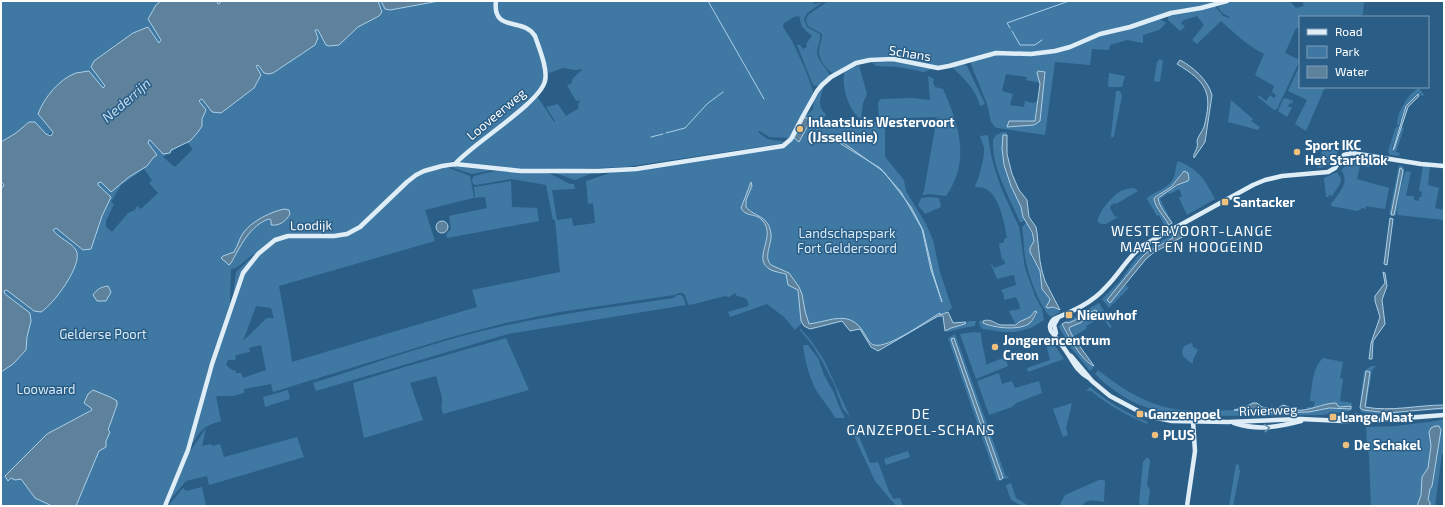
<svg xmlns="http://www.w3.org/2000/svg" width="1445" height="507" font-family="'Exo 2',sans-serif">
  <rect width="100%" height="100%" fill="#2a5e87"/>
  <g fill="#3f79a3" fill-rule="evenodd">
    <polygon points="1,1 224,1 160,43 103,88 50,133 1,189"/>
    <path d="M378,1H495L494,9L496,16L526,29L533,35L544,70V80L541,87L524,106L456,160L423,170L356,228L344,233L284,236L251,256L236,268L231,269L230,303L207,373L189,442L164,506H1V295L54,228L98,183L149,139L200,100L315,29ZM187,142L192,148V150L175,167L163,157ZM144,169L152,180L149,183L158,193L141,209L137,206L135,210L128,213L112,232L106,227V221L114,204L111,202L121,185Z"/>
    <path d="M498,1H819L813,3L814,4L823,2L807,13L804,19L807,27L820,34C821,41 817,47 817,53C818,62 827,68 830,75L820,86H815L813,85L797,45H800L803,49L807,47L806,44L812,36L802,27L799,16L794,17L784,23L783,27L792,41L805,69L812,88L814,95L789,138L769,137L760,131L758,132L767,139L786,142L785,143L625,167L547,170L515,169L462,164L461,160L536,97L539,99L554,122L555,121L546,107L558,104L566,116L579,108L578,104L580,102L579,100L576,101L567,85L571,84L573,78L583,69L575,70L563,68L546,74L544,60L535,31C523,22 507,25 498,13Z"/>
    <path d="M828,1H1223L1205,7L1174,11L1064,48L1029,53L1006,51L941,67L897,59L865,60L834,74C827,70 818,59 819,50C820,44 822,40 822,34L808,26L806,20L808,15Z"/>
    <path d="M1229,1H1290L1296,8L1304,6L1302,1H1364L1363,14L1358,17H1300V29L1296,28L1285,53L1300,60L1277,109L1274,110L1258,97L1259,95L1266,101L1270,95L1274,98L1276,95L1272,92L1274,86L1255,75L1264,54C1248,46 1234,33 1221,21L1197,44L1192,40L1204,25L1197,16L1184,20L1181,23L1185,27L1180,31L1168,20V16L1171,14L1215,6L1223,16L1230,18V17L1222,13L1218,7Z"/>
    <path d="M1158,18L1166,23L1159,30L1143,35V43L1127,40L1110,45L1109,50L1092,49L1090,65L1055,62L1045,135L998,128L995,127L991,122L987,104L970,62L1000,53L1034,56ZM1039,71L1045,73L1040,121L1034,125L1012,126L1009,121H1035L1039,100L1033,103L1025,101L1024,107L1010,105L1013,94L1002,91L1006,74L1027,77L1026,80L1040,83L1037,73Z"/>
    <polygon points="1160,59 1163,61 1160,81 1158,82 1154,81 1157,62"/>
    <polygon points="895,61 932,68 932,69 924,72 899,67 877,66 872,63"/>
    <path d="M963,63L967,66L985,104L980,106C976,89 964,79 952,67Z"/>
    <path d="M859,65L867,94L863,103L861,119C849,113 840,83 845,70L849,67Z"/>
    <polygon points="1300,65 1300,87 1325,87 1306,131 1295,124 1307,100 1288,91"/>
    <polygon points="1109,73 1125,76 1122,87 1109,87 1108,85"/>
    <path d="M928,76L934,79L933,83L935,87L943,89C959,125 971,161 946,196L929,194L922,195L924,191L937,117L879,119L878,102L881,99L912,98L930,100Z"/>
    <path d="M824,86C821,96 816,107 826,114L822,121L824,123L857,121L861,123L885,121V157L904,180L906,191L926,224L933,240L940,272L952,308L941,316L930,321L878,351L871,347L860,329L850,331L842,321L810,329L802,323L795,330L784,317L767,304L730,317L728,312L748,306C750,298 742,297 737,296L735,293L729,297L725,296L690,305L688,304L685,295C681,291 678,293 674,295L560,312L505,323L448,338L273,392L271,384L244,389V393L233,396H216L221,421C202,427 202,429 192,445L212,368L244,273L253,260L277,241L287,237L351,234L414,178L425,173L446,167L470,176L474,198L475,197L474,187L511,181L512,207L537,208L539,221L447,238L446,234L451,229L449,216L487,208L485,197L473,198L425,210L435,241L279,286L289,341L292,362L477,307L472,290L560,272L555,220H553L546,185L511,179L476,185L473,184L472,179L474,176L499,170L547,172L570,184H574L575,189L552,190L557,220L572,218L573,226L595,223L593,203L588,204L586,181L613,172L784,146L806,113L808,114L813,109L814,99ZM256,306L271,308L274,318H267L243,341ZM261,345L266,370L243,378L241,373H236V371L232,370L226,365L228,360H235L236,355L250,352L249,348Z"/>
    <path d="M1419,88L1424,95L1422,96L1421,94L1419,96L1417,94L1406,106L1399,125H1397C1397,113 1408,93 1419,88Z"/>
    <polygon points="1116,91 1120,91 1122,96 1114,136 1112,138 1111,136"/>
    <polygon points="1286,98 1293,101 1292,104 1290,103 1288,106 1292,108 1287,117 1278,111 1283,99"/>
    <polygon points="1231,100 1253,119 1251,121 1260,127 1258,130 1228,122"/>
    <polygon points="1397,126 1399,127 1392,148 1393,150 1401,127 1404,128 1396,152 1400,153 1399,156 1390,155 1388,152 1395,129"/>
    <path d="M1003,132H1007L1006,135H1003C1002,164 1009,180 1021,205C1023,210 1023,216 1025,220L1022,222H1020C1009,196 992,169 993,140L996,135Z"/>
    <path d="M988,135L991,155L995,170L1002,190L1019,227L1025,268L1035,296L1042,309L1044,320L1031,328L1015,332H1003L983,329L980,326L979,322L981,320L983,323L1015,327L1031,322L1037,314L1033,312L1030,317L1019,322L1016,325L1009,311L1020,309L1019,302H1018L1016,297L1004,300V295L1001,290L1016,285L1014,275L997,279L991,264H992L994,268L1005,264L1004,259L1002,260L999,244L1004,242V239L1007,238C1005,224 999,195 986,189C983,187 979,188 976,187L975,186C979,178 985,157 984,148C983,144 981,140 980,136Z"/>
    <path d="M1325,146L1338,151C1333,163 1331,167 1317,168L1319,164L1317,162L1325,166L1327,164L1319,159L1322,154L1330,158L1321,153Z"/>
    <path d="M1357,159H1366V162L1371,163L1370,167L1360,166L1357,179L1389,188L1385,209L1366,206V209L1362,208L1358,211L1331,206V204C1338,194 1351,182 1341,170L1348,163Z"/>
    <path d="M1178,161C1201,171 1204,179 1215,199L1187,215L1179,198L1182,196L1179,189L1170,194L1168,193L1160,199L1173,224L1164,229L1163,228L1165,226L1159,215L1157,216L1147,199V198C1155,191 1168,189 1173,179C1176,174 1175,166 1178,161ZM1182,172V184C1176,184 1164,194 1158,198C1158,206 1167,215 1171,223L1169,225L1154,199L1155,197L1171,187Z"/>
    <polygon points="1399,165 1402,166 1404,168 1404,173 1398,199 1396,216 1389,214"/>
    <polygon points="451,166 494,170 472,174 450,167"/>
    <path d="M1423,166H1430L1428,185L1439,188L1435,208L1444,210V220L1398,215C1395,204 1402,184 1405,173L1406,171L1411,172L1406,196H1414V200L1419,201V197H1421L1422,192L1419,191Z"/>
    <polygon points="552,172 595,172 575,180"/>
    <polygon points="1337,172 1341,179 1340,184 1332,196 1329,195 1328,197 1326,197 1324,178"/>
    <path d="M1134,188L1138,191L1116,204L1115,203L1111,205L1110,208L1115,217L1118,216V217L1106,224H1101L1098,222C1097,213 1113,195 1121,191C1125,189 1130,188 1134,188Z"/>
    <polygon points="930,197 939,198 941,207 925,214 918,205 921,198"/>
    <path d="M1026,223C1035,238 1034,240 1031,257L1036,264L1040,271L1042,289L1050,299L1048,308L1053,307L1060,312L1051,317C1039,306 1027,272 1025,256C1023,246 1024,236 1022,227Z"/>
    <polygon points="1172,235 1174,238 1146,253 1142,257 1117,295 1126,285 1129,288 1109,308 1102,299 1120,281 1137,257 1148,248"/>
    <polygon points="253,256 242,272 233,295 236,272"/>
    <path d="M677,295H681L683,297L686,305L508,334L316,391L313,383C376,363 439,340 503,326C559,314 617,306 674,298Z"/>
    <polygon points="1099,303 1104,311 1102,313 1112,327 1110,328 1102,317 1086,326 1087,328 1073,337 1069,329 1070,327 1080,323 1095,310 1069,323 1066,322"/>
    <path d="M969,321H976L975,326L963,328L947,332L946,331C953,325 963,328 969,321Z"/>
    <path d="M1062,324C1069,337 1080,359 1094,367L1090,371L1071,348L1059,327L1060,325Z"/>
    <polygon points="800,328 812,342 824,360 850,417 843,409 834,384 822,361 813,346 800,330"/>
    <path d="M975,332L981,333C981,345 986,354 986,365L1005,357L1008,366L976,379L960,334Z"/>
    <polygon points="955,334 1006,477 1008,476 1009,478 1002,479 1003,478 954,338 951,339 1000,480 997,481 948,338"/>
    <polygon points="1049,337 1064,359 1028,372 1027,368 1050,360 1045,339"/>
    <polygon points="506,338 529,390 443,414 441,405 442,405 442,397 436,376 410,383 423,420 364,438 353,383 408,366"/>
    <polygon points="1191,343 1193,344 1192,346 1198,350 1193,360 1193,363 1191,363 1183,356 1182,351 1184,346"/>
    <path d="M803,345H808L818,358L824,375L834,393L839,406L845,418H835C830,408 822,400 816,390C809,376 805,361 803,345Z"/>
    <path d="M1323,358L1343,362L1340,378L1343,379L1340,401L1352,403L1351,406L1339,407L1336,403L1309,410L1306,409L1307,407H1313L1315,402L1310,401C1312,387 1312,368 1323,358Z"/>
    <polygon points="1371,366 1376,366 1372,370 1366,407 1365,405 1370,372 1366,371 1361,405 1360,404 1364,371"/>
    <path d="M1098,370C1125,392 1156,410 1192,411V415L1187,416C1151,413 1121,400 1095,374Z"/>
    <polygon points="999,373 1002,384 1012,381 1015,388 1039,381 1042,393 1016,403 1012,407 989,415 977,381"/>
    <path d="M1090,387C1108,402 1126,413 1148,422L1147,424C1126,415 1108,405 1091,391H1086Z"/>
    <polygon points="288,390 290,399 265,407 263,397"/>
    <polygon points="1072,403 1066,428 1068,435 1063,437 1053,409"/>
    <path d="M1329,408L1351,409V411L1320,415L1197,416V412C1209,412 1221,410 1234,410C1266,411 1297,415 1329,408Z"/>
    <path d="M1360,408C1382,418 1420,409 1444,408V410C1433,410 1422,410 1412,411C1393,414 1379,416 1361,412Z"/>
    <polygon points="1444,419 1444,454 1442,454 1435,506 1371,506 1369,455 1367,446 1366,427 1396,426 1436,421"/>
    <polygon points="855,423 855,426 870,463 878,462 890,494 891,494 893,499 900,498 903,506 896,506 875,481 849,425"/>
    <polygon points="206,428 202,446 211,444 212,446 220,444 224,457 297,437 304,457 209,485 207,476 186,481 170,500 189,453"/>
    <polygon points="908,451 910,457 886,465 884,459"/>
    <polygon points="1146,458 1149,458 1150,461 1147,485 1150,490 1148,505 1141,506 1139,503 1143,462"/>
    <polygon points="1236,464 1239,465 1239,469 1240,471 1233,506 1229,506"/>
    <path d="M1099,480H1104L1105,482L1104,502C1096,501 1087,498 1082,506H1059L1065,495Z"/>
    <polygon points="1011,483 1016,498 1029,506 1022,506 1011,500 1006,486 1006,485"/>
    <polygon points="202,487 206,506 168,506 183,488 186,491"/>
  </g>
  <g fill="#5e829c" stroke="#abcfe8">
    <path d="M161,1H217L218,4L220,3L221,1H378L382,12L379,16L358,27L339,45L329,46L326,45L318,30H315L318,38L315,45L273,73L268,74L264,73L258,65L256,66L261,75L254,88L221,113L212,112L202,99L200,100L199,101L206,110L202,119V126L198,132L190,141L171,150L170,153L163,154L150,140H149L148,143L157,155L153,158L147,166L129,177L111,192L101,182L98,183V185L111,197L102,216L91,249L83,250L56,228L53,230C58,238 71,242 76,250C84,264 53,305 41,312L34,311L8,291L6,290L4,291L5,294L30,313L31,321L27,337L26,350L13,364L1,372V187H3L4,185L1,181V142L16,133L29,122H35L46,134L51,136L53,132L38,114C44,98 59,79 76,73C80,72 85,72 89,71L103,88L105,86L91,67L94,61L133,33L148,27L159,43L161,40L148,19L156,5Z"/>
    <polygon points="381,1 439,1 390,10 385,9"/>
    <path d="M1180,60C1193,67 1208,80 1212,95L1205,142L1194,158C1193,153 1196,152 1197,147C1198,145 1197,143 1197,141C1198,136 1202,132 1204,127C1213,93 1207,82 1177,64Z"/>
    <polygon points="1038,71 1045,72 1040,121 1034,125 1007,127 1009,121 1035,121 1040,84 1037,73"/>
    <polygon points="1418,94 1419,96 1408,107 1394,149 1393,150 1406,106"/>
    <polygon points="804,117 811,120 799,142 794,138"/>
    <polygon points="1003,135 1007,135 1007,154 1012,174 1019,190 1027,200 1029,217 1036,227 1037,233 1040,261 1042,271 1045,281 1060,310 1053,307 1048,308 1046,307 1049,302 1050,299 1042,289 1040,271 1030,252 1030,248 1034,241 1032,232 1023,217 1021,207 1011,186 1004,165 1002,148"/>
    <polygon points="841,141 884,172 911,207 923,230 933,273 942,302 931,270 922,229 901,192 880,168 841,144 840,143"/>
    <polygon points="1400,168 1402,169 1403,171 1394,215 1391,215"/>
    <path d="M1184,171L1188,173L1189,179L1188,181L1177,185L1158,198C1159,207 1167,215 1172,223L1169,225C1164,216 1156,209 1154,199L1155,197L1171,187Z"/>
    <path d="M751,182L752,186L746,200V207C754,217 769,215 771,234C772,244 763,257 771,265L789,273L799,287L802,294L805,311L809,324C831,321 850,309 864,333C867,337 869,344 874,345C888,349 926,321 940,313V315L948,312L953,323L966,322L965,324L951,328L945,331L943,316H938L878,351L871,347L860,329L850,331L842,321L810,329L804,326L801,321L798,290L788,285L786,274C782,273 776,272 771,270C750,259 778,237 762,220C756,213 745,217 741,208Z"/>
    <path d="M285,209L289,210L290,214C286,221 280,226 271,225V220L269,219C250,225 240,247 231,263L229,265L221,258L223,256L234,252C238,246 239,238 244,232C252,221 272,211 285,209Z"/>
    <polygon points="1390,218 1393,219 1387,265 1384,264"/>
    <circle cx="442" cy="227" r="6"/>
    <polygon points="1180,230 1184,236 1153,253 1146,259 1110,303 1107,300 1142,257 1146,253 1173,238 1172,235"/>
    <polygon points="1383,272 1385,273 1387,286 1382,300 1385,324 1373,341 1372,359 1369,359 1371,343 1380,317 1375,301 1375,296 1385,283"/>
    <path d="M108,286L111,292L106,301H97L93,295C97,289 101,287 108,286Z"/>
    <path d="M1095,310L1097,311L1096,313L1080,323L1070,327L1069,329L1073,337L1094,366C1081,361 1068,335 1062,324L1066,322L1069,323Z"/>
    <path d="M1035,311L1037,312C1035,315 1033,320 1030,323C1020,331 994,328 983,323V321C991,318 995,324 1001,325C1006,325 1011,325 1016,325L1019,322L1030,317Z"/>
    <polygon points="954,338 1003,478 1000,480 951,339"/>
    <path d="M1366,371L1370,372L1365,407C1391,412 1418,405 1444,405V408L1388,413L1363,410L1360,408Z"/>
    <polygon points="93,390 110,397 117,401 117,405 108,430 110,432 106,441 106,447 99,451 76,506 52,506 35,498 21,479 15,480 11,478 8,481 5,476 47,434 92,410 91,408 84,403 88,394"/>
    <path d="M1253,403H1257L1262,407L1275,410L1283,405C1288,406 1291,409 1295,410C1309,412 1322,403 1336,403L1339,407L1351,406V409L1329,408L1309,412L1277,413L1234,410L1245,407Z"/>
    <polygon points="1435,426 1439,426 1441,430 1432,486 1430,489 1428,500 1430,502 1430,506 1417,506 1421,495 1422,477 1428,468 1431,446 1429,432 1431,428"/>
  </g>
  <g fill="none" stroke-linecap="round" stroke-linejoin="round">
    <g stroke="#abcfe8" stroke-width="1">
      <polyline points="708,1 764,99"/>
      <polyline points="1010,28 1007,23 1069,1"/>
      <polyline points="1012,31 1020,45 1035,45 1042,40"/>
      <polyline points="666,133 685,128 707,104 723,92"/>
      <polyline points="651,137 663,134"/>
    </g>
    <g stroke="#dfedf7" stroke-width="4.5">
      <path d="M455,164C473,143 539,104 545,81C548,69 539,48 535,36C524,17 492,33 496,1"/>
      <polyline points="1056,333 1054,325 1058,318"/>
      <polyline points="1071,356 1092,381 1110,396 1142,413 1152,417 1172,421 1228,422 1301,419 1343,421 1379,420 1444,415"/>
      <path d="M1089,378C1078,372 1074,364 1068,354C1063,346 1057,339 1051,331C1049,327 1050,322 1054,319C1073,311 1092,303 1106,287C1119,274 1128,257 1142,246L1253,185L1265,180L1282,176L1328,172L1335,168L1344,155L1352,153L1421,164L1444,166"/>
      <polyline points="1332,419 1356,416 1376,418"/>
      <path d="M1234,423C1259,431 1277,427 1301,421"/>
      <polyline points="165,506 188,450 212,364 243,273 258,254 275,240 288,236 334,236 347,234 360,227 407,182 416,175 424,171 442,166 455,164 521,171 598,171 636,169 783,146 791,139 803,116 817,91 822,85 831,77 856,63 870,60 893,59 938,68 949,66 996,53 1031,54 1055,51 1070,47 1100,34 1130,27 1171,13 1201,8 1227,1"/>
      <polyline points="1187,506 1195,451 1193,421"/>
    </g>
  </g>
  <defs><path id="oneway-chevron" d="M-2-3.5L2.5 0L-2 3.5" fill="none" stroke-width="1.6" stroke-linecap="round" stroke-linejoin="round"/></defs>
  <use stroke="#6990ae" href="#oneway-chevron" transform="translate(1267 428) rotate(-5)"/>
  <g fill="#eebf7d" stroke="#2a5e87" stroke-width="1.5">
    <circle cx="800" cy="129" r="4"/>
    <circle cx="1297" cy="152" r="4"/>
    <rect x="1221" y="198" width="8" height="8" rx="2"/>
    <rect x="1065" y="311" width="8" height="8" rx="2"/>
    <circle cx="995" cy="347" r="4"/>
    <rect x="1136" y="410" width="8" height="8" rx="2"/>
    <rect x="1329" y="413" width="8" height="8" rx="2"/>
    <circle cx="1155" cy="435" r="4"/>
    <circle cx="1346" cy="445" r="4"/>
  </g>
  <g text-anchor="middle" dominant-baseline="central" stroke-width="3" stroke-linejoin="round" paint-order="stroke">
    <g font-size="13" fill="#fff" stroke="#2a5e87">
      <text transform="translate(910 53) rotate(9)">Schans</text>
      <text transform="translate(496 114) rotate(-40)">Looveerweg</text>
      <text transform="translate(311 225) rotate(-1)">Loodijk</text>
      <text transform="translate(1268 410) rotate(-2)">Rivierweg</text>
    </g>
    <g font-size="13" font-weight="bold" fill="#fff" stroke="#2a5e87" text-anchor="start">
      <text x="808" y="122">Inlaatsluis Westervoort<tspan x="808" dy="15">(IJssellinie)</tspan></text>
      <text x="1305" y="145">Sport IKC<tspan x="1305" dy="15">Het Startblok</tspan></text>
      <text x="1233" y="202">Santacker</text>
      <text x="1077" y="315">Nieuwhof</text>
      <text x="1003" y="340">Jongerencentrum<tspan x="1003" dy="15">Creon</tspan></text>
      <text x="1148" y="414">Ganzenpoel</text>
      <text x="1341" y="417">Lange Maat</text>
      <text x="1163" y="435">PLUS</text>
      <text x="1354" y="445">De Schakel</text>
    </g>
    <g font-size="13" fill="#d9eaf6" stroke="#2a5e87">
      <text x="847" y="233">Landschapspark<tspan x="847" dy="15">Fort Geldersoord</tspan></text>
      <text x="103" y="334">Gelderse Poort</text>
      <text x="46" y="389">Loowaard</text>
    </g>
    <g font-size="14" font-style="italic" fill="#c1dcef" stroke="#2a5e87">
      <text transform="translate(126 100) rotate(-41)">Nederrijn</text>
    </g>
    <g font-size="14" letter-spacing="1" fill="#fff" stroke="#2a5e87">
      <text x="1192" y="230">WESTERVOORT-LANGE<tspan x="1192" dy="16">MAAT EN HOOGEIND</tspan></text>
      <text x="921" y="413">DE<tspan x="921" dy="16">GANZEPOEL-SCHANS</tspan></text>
    </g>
  </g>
  <rect width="1445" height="507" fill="none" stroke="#ffffff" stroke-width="4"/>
  <rect x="1299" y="16" width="130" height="72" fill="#2a5e87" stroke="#7f9eb7"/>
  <rect x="1307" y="29" width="20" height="6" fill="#dfedf7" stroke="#7f9eb7"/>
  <text x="1335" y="36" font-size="12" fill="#ffffff">Road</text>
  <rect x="1307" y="46" width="20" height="12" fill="#3f79a3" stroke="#7f9eb7"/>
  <text x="1335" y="56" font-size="12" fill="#ffffff">Park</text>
  <rect x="1307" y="66" width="20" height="12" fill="#5e829c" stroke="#7f9eb7"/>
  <text x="1335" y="76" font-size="12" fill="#ffffff">Water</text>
</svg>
